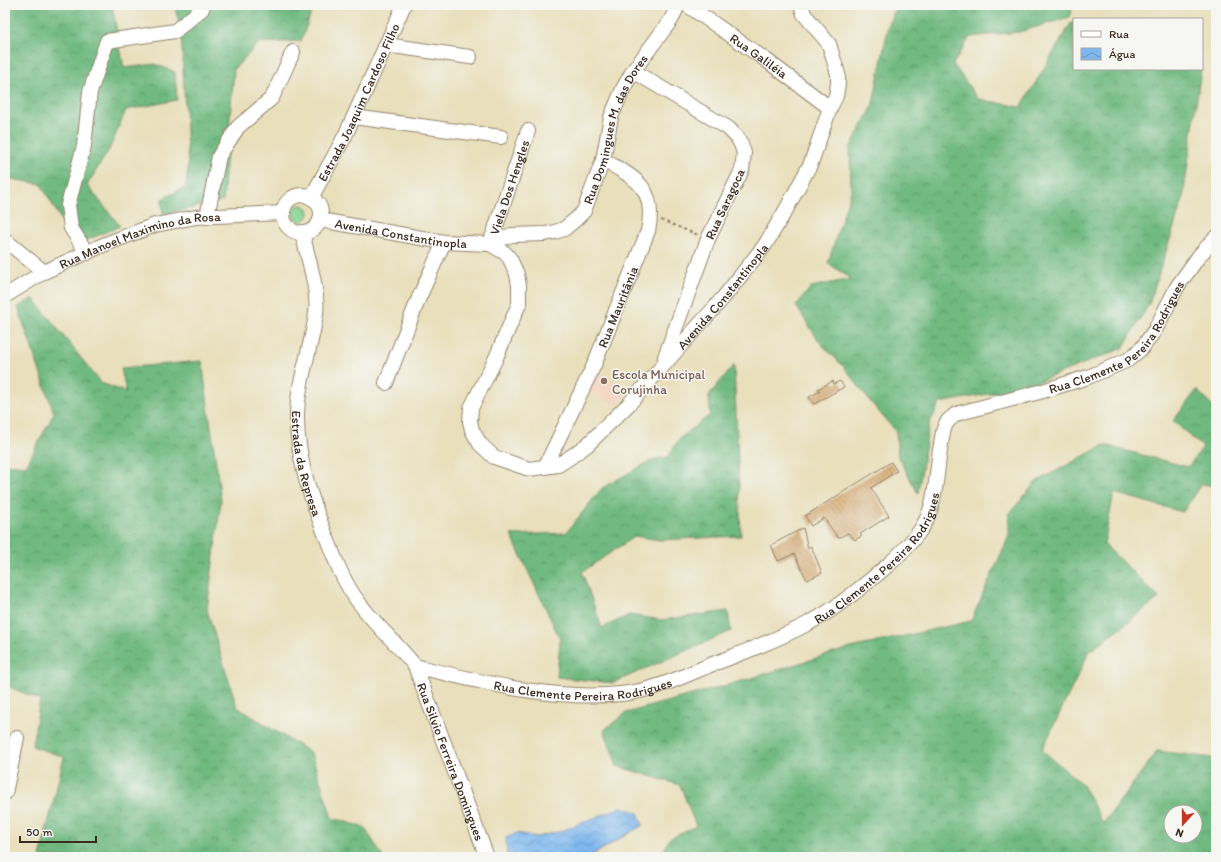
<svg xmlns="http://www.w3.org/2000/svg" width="1221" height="862" font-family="Itim,sans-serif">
  <defs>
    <pattern id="forest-crowns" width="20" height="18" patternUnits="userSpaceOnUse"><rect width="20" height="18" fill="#6fb980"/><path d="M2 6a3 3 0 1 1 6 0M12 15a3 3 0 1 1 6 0" fill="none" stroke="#5c9768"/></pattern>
    <pattern id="park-dots" width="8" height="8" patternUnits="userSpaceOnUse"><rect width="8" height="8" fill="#8ad998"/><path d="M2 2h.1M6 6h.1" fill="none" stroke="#78ba83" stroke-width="1.8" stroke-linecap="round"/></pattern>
    <pattern id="water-waves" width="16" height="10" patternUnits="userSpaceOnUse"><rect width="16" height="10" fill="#7db7ee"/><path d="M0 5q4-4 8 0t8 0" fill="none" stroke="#6895c0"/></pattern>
    <pattern id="building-back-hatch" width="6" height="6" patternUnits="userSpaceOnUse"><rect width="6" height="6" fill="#d4a76e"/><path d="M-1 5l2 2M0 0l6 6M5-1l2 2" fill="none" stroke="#ad885a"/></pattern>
  </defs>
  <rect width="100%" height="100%" fill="#f6f6f2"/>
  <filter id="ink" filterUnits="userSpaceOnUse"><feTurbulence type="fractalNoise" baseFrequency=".025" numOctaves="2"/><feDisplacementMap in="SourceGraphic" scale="8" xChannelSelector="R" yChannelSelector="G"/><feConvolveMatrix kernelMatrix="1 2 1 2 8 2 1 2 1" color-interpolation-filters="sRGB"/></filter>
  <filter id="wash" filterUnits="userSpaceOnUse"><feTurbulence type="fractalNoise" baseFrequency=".012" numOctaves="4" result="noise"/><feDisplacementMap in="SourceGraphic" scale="16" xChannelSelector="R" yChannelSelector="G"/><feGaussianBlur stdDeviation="0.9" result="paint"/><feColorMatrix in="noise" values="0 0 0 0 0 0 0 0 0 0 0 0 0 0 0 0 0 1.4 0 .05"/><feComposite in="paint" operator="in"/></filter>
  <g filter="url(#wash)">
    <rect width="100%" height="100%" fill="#e9dfbb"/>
    <polygon fill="#f4d3c0" points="599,373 630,390 617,405 589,392"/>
    <g fill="url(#forest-crowns)" stroke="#55724f" fill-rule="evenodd">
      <polygon points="5,5 112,5 124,68 155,64 175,72 177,100 126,110 109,150 87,185 120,226 75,245 41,184 5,178"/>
      <polygon points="174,5 314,5 301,41 259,43 234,69 223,201 163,214 162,199 186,187 188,168 181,29"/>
      <polygon points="896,5 1073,5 1070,17 1019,32 970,37 953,64 978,99 1021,107 1071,23 1074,23 1074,69 1201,69 1183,199 1149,304 1123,348 1025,387 940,403 929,424 918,493 898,457 896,432 869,400 844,367 821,344 796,306 811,287 851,279 828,263 851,191 850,148 872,108 888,28"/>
      <polygon points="33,298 101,383 126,392 121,368 202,361 221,500 207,610 237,707 311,753 332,818 364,827 383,857 40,857 64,757 32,746 40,700 5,685 5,464 26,466 54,413 18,307"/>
      <polygon points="734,365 741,536 659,540 635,536 582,572 602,628 629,615 662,620 728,611 731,631 613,683 557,677 560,639 511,535 566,533 602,488 654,459 668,457 679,439 710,415 709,395"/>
      <path d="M1197,390L1216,410V486L1201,484L1183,512L1114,493L1104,544L1159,598L1089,652L1042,750L1083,785L1103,824L1157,751L1213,758L1209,785H1216V857H661L669,839L696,826L680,785L617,766L604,730L626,713L745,680L813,659L851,648L971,621L1009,536V514L1036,482L1104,445L1188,467L1203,447L1173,421ZM1171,812H1195V836H1171Z"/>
    </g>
    <circle fill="url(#park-dots)" stroke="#62825b" cx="301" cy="213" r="8"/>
    <polygon fill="url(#water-waves)" stroke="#5c7086" points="622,807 638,813 643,825 589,857 507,856 506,838 517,833 537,837 564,830"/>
    <g id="blocks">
      <g fill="url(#building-back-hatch)">
        <polygon points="833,381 834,384 840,381 844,387 814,404 809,397 820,391 818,389"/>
        <polygon points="891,462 897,471 871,488 889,516 860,534 862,536 855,540 848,533 838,538 824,518 811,526 805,516"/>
        <polygon points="803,528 808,548 811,546 822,573 807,580 794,554 778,561 771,545"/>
      </g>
    </g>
  </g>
  <g filter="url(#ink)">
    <use href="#blocks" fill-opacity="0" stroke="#92846c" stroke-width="1"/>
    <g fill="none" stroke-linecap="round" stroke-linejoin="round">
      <g stroke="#92846c" stroke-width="16">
        <g id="minor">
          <path id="s1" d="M687,5L766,60L830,108"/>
          <polyline points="386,45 470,57"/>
          <polyline points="633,71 728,128 737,137 741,144 744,153 742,170 708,239 665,357"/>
          <polyline points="354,117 501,137"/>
          <circle cx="302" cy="214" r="19"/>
          <path id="s2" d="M311,198L345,136L404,5"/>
          <polyline points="207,217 219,156 238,127 272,98 293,52"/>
          <path id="s3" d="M320,220L444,242L490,244L505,253L510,259L517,274L519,286V304L495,360L471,408L470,421L472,430L480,444L494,457L529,469L558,465L569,458L587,445L629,404L723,298L765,245L787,208L811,163L830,108L836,96L838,84V74L829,44L804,14L801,5"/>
          <path id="s4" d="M302,232C307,256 319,289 316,313C312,347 298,380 297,414C296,459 313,505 330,546C337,565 345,584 357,600C374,624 397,643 415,666L487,857"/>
          <polyline points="5,240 44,272"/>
          <path id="s5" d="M491,242L512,235L545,234L555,232L564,229L575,220L584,211L603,160L611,117L623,89L633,71L671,20L678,5"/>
          <path id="s6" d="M490,244L528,131"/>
          <polyline points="87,253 71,228 68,205 84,146 90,92 107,41 175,31 202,9 203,5"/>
          <path id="s7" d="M5,296L44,272L103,245L155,225L196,217L283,213"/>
          <polyline points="386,383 418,300 444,242"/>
          <path id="s8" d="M545,467L594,365L648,231C657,188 636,178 603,160"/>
          <path id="s9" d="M415,666C481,682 552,701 621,694C652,691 680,678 708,666C742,653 777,640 809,623C825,615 840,604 854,593C877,575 901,556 919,532C936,510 936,477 940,450C942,441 942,428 948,421C951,418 954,416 956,414L1043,391L1088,377L1128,360L1142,348L1155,330L1177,287L1199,256L1216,237"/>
          <polyline points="5,793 17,738"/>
        </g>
      </g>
      <polyline stroke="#92846c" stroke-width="2" stroke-dasharray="3 3" stroke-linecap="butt" points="661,220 698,235"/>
      <use href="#minor" stroke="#fff" stroke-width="14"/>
    </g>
  </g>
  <circle fill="#8d6e63" stroke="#f6f6f2" stroke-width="1.5" cx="604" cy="381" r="4"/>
  <g text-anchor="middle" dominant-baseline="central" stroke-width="3" stroke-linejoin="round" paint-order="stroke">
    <g font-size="13" fill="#3b2a1e" stroke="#f6f6f2">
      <text stroke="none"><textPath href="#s1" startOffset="88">Rua Galiléia</textPath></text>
      <text stroke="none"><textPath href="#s2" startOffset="107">Estrada Joaquim Cardoso Filho</textPath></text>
      <text stroke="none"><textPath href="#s5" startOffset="190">Rua Domingues M. das Dores</textPath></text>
      <text stroke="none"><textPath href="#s6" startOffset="60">Viela Dos Hengles</textPath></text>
      <text transform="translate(725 204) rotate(-65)">Rua Saragoca</text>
      <text stroke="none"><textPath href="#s3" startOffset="82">Avenida Constantinopla</textPath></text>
      <text stroke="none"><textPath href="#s7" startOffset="148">Rua Manoel Maximino da Rosa</textPath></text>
      <text stroke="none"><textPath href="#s3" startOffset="719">Avenida Constantinopla</textPath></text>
      <text stroke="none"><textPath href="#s8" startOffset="176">Rua Mauritânia</textPath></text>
      <text stroke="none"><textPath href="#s9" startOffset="867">Rua Clemente Pereira Rodrigues</textPath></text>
      <text stroke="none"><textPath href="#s4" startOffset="236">Estrada da Represa</textPath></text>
      <text stroke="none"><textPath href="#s9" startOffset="507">Rua Clemente Pereira Rodrigues</textPath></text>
      <text stroke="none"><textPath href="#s9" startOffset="171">Rua Clemente Pereira Rodrigues</textPath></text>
      <text stroke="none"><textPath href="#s4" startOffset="573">Rua Silvio Ferreira Domingues</textPath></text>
    </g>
    <g font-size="13" fill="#785e54" stroke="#f6f6f2" text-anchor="start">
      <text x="612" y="374">Escola Municipal<tspan x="612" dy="15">Corujinha</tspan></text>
    </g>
  </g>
  <rect width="1221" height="862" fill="none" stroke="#f6f6f2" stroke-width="20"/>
  <rect x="1073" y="18" width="130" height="52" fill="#f6f6f2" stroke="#aba49d"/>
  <rect x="1081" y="31" width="20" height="6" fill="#ffffff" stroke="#aba49d"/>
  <text x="1109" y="38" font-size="12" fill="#3b2a1e">Rua</text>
  <rect x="1081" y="48" width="20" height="12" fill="url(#water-waves)" stroke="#aba49d"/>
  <text x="1109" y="58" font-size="12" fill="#3b2a1e">Água</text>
  <g transform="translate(1183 824) rotate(201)"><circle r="19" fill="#f6f6f2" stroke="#aba49d"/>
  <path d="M0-3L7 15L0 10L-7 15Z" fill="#c8321e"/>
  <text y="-6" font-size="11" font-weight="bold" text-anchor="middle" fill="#3b2a1e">N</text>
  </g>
  <path d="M20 836v6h76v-6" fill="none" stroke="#3b2a1e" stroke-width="2"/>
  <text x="26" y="836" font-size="12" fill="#3b2a1e" stroke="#f6f6f2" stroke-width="3" paint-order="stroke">50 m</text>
</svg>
